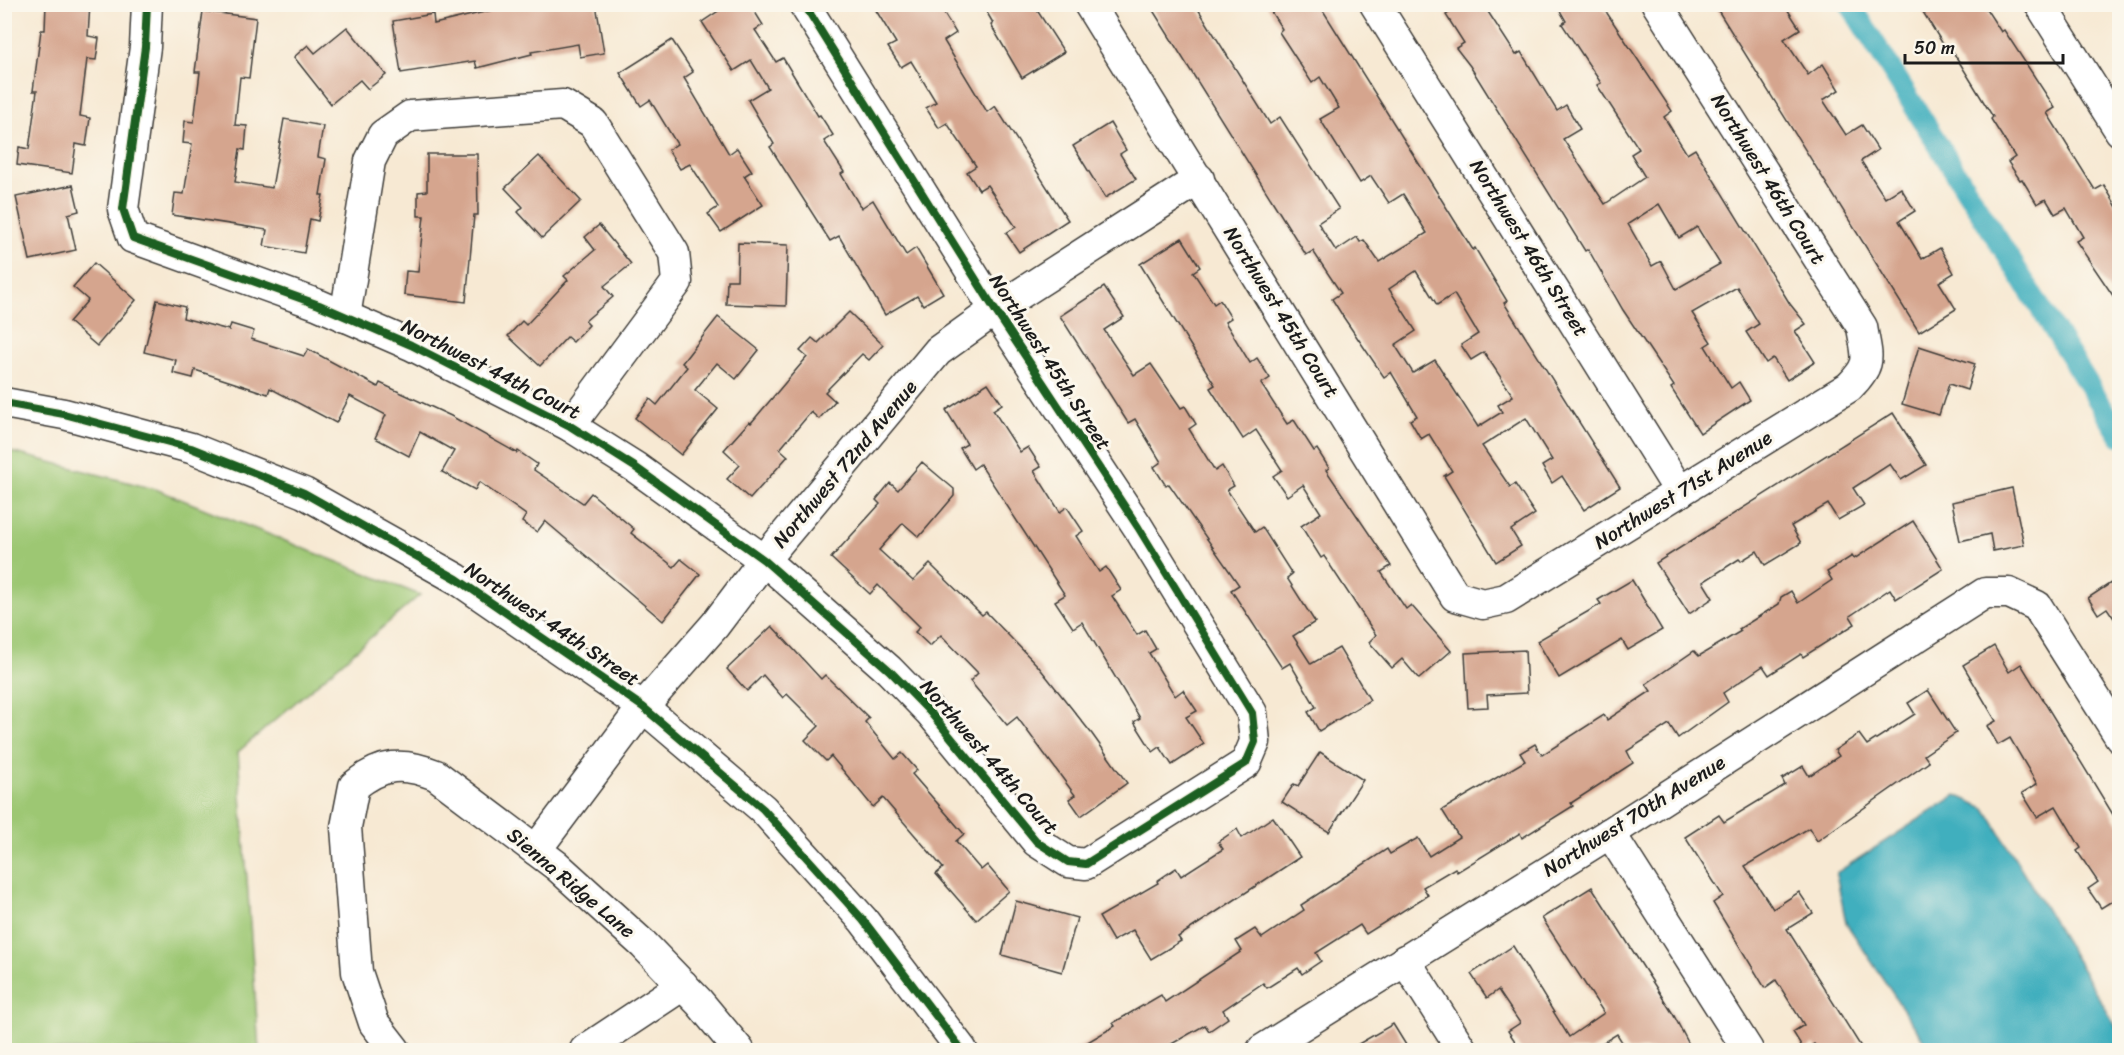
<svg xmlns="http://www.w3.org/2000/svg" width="2124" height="1055" font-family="Sriracha,sans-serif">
  <rect width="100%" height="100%" fill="#fbf7ec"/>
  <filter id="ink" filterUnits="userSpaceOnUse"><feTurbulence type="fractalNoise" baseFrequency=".0167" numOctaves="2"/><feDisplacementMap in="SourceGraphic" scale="12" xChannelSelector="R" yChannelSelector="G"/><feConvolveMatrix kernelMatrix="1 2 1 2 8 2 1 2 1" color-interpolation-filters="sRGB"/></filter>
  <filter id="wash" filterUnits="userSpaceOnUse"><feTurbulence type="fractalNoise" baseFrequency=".008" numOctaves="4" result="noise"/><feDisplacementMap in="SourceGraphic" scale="24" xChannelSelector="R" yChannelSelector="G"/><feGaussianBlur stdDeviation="1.35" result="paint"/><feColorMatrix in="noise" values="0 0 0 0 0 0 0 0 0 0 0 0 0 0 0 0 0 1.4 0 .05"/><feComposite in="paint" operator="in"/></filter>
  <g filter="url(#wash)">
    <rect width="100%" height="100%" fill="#f7e9d3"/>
    <polygon fill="#9dc773" stroke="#5c7248" stroke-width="1.5" points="4,450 158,490 420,595 238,752 259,1050 5,1050"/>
    <polygon fill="#40afbe" stroke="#2e666d" stroke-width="1.5" points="1956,795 1985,808 2119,1031 2119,1050 1930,1050 1846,923 1836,873"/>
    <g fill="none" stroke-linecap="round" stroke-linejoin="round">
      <polyline stroke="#40afbe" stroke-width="22" points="1850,4 2120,435"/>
    </g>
    <g id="blocks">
      <g fill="#d5a58e" fill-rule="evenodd">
        <polygon points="46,4 90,4 88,36 99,38 96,60 87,59 80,116 90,118 86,146 76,144 72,173 17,165 19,147 29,149 37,91 33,91 41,30 45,30"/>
        <polygon points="518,4 596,4 604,53 580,57 578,44 531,52 532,54 477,68 475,61 401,73 393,21 433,14 434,24"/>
        <polygon points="729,4 750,4 763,25 755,30 776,62 783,58 818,116 820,115 833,135 824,141 844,172 841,174 861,208 873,200 906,255 916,248 943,293 923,305 917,296 885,315 839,236 830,241 770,147 774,144 748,100 768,88 751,60 734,71 702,22"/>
        <polygon points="872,4 938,4 956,33 944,41 987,112 995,106 1068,220 1019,252 1006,233 1016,227 987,185 979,190 967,172 976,166 947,123 939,128 926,108 936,102 911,61 901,67 888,47 896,43"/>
        <polygon points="982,4 1033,4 1064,52 1022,78 991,25 993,23"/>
        <path d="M1149,4H1195L1270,124L1280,117L1339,209L1318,223L1336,251L1357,237L1360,242L1364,240L1379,262L1427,233L1403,194L1389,203L1371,176L1360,183L1320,119L1339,108L1320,77L1312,83L1279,32L1282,29L1266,4H1319L1473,250L1475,248L1507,301L1504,303L1620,487L1584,510L1562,476L1552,483L1542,466L1552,460L1526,418L1482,446L1510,487L1515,484L1535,514L1511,530L1521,546L1496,562L1444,476L1452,471L1429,434L1421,439L1410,420L1417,416L1391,372L1384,377L1344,318L1332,299L1341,293L1313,251L1306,255ZM1416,271L1437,305L1454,294L1478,334L1461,345L1471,360L1484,352L1513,396L1498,405L1502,412L1478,427L1435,360L1413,373L1395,345L1416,331L1389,289Z"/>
        <path d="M1462,4H1483L1516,55L1521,52L1557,111L1566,105L1580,129L1563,139L1605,204L1645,177L1631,154L1639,149L1597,85L1601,83L1562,24L1566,21L1556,4H1601L1672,111L1664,117L1687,154L1695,149L1790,304L1806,324L1795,331L1815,362L1787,380L1773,358L1766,363L1746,332L1759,324L1737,287L1692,313L1711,342L1705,346L1731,388L1739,382L1750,400L1700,433L1671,388L1674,386L1623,310L1588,249L1585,251L1470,66L1456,48L1464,43L1446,15ZM1659,204L1679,238L1697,227L1720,264L1676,289L1661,261L1652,266L1628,224Z"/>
        <polygon points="1714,4 1784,4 1800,29 1784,39 1808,75 1823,64 1839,90 1823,100 1846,135 1862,125 1878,150 1861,161 1885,198 1901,188 1915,211 1899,221 1922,259 1940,248 1954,273 1939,282 1956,309 1919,332"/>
        <polygon points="1918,4 1983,4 2001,32 2004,30 2055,108 2047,113 2095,190 2104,185 2120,212 2120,306 2076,241 2083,237 2066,208 2055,214 2046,199 2037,204 2022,179 2020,180 2008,162 2015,157 1991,119 1993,117 1950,47 1946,49"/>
        <polygon points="203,11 256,18 249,78 240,77 235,125 247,126 245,150 240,149 235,182 272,188 284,119 323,126 318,157 326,159 320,195 323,195 318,221 310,219 304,253 264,246 267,230 172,215 175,193 184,194 192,144 183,143 185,121 194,122 200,72 195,72"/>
        <polygon points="347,27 386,75 368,89 360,80 331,104 294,57 308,45 315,53"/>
        <polygon points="672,40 693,72 684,78 729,154 737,148 752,171 744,176 763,205 721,232 708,214 718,207 690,164 680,169 668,150 677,144 650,100 641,106 620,73"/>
        <polygon points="1110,123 1126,150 1120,154 1136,179 1105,198 1073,146"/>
        <polygon points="427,154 477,154 478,215 474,215 466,302 404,295 406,271 418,272 424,216 418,216 418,192 427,191"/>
        <polygon points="539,156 581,201 542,238 518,212 523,207 505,188"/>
        <polygon points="73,185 79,211 68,214 76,250 30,260 16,197"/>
        <polygon points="599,225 631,264 604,286 613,297 585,321 589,325 573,342 567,337 540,366 508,336 522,321 526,325 568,280 564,276 595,250 585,237"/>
        <polygon points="1182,238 1200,267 1193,272 1214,304 1220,300 1231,318 1225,322 1250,363 1257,358 1270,378 1261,384 1287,424 1294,420 1314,451 1317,449 1329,468 1326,470 1391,566 1381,572 1406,609 1411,605 1451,651 1419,679 1402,659 1392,668 1369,642 1376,635 1324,556 1321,558 1301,526 1321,513 1303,485 1287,496 1273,476 1282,470 1256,430 1243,439 1210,388 1215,385 1140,264"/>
        <polygon points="738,243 788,245 786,306 726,304 727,280 737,280"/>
        <polygon points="94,263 136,300 97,346 69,322 88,300 73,287"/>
        <polygon points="1104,287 1124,317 1104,330 1134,375 1151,364 1181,408 1185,406 1196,424 1189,429 1215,471 1222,466 1234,486 1227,490 1255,532 1262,527 1292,574 1287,578 1315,622 1293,636 1311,664 1339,648 1370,700 1319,731 1308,712 1316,707 1290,663 1282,668 1231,590 1239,585 1169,484 1166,486 1154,467 1161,462 1135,419 1128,423 1060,316"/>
        <polygon points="157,300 185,307 183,318 229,330 231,324 254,331 251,339 304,356 308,349 378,387 380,383 451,416 517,453 518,451 537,464 534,470 583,503 591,493 634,529 631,533 674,567 681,559 700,574 663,621 545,521 537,532 522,522 526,515 479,482 475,490 442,472 454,451 420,432 409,456 375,438 386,415 350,396 336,423 270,388 268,394 195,370 193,378 173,373 176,360 144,352"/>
        <polygon points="849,312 883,345 869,360 862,354 825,392 835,401 819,419 811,412 780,449 788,456 750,499 727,479 740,465 724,450 749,422 751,423 807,357 800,351 812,338 818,343"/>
        <polygon points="718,317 759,350 736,379 717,363 695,390 718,409 681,455 635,418 650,399 657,405 687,367 682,363"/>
        <polygon points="1919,346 1975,364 1967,390 1949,384 1939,415 1902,404"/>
        <polygon points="988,383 1002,404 993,410 1020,452 1028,447 1041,467 1034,471 1060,512 1067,507 1083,531 1076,536 1099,572 1106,567 1121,590 1112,596 1137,635 1145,630 1156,649 1149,653 1175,696 1183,690 1197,711 1186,717 1204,744 1172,765 1160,747 1153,752 1134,722 1140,718 1082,622 1073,628 1055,601 1065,595 980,464 973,469 960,448 967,444 946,410"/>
        <polygon points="1893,413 1926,465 1901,480 1890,464 1853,488 1864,505 1838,520 1828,504 1791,526 1801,543 1765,565 1757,551 1741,561 1739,559 1703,582 1713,598 1689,614 1656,563"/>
        <polygon points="922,462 954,489 954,496 919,537 903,523 879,550 913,581 930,564 982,615 986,612 1038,666 1092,734 1127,783 1081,816 1069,799 1075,795 1017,717 1007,725 970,681 978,673 941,635 930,646 915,632 920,627 878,585 870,594 831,558 880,504 876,500 890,483 898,490"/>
        <polygon points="2012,488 2024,545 1993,551 1990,534 1960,541 1952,502"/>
        <polygon points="1913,521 1943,569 1896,599 1890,589 1850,616 1855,624 1803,657 1801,654 1769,675 1763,666 1723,693 1728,702 1678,738 1669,724 1627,751 1633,763 1571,803 1573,806 1522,838 1520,833 1457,872 1455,868 1423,887 1428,895 1366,934 1360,925 1316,953 1321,961 1302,974 1298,968 1267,988 1263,983 1223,1010 1228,1018 1209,1031 1205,1025 1161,1050 1074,1050 1115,1026 1113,1023 1161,995 1165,1002 1242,951 1236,941 1255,929 1262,938 1304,910 1301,905 1387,849 1390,854 1418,838 1429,856 1459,837 1442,810 1525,761 1520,753 1535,744 1542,755 1604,715 1607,720 1651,691 1646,684 1694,651 1699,656 1741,631 1739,629 1779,604 1781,597 1791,591 1798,603 1832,580 1827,572 1852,556 1854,559"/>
        <polygon points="2120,577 2120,627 2107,608 2098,614 2088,598"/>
        <polygon points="1632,580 1662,630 1628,650 1622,640 1559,678 1537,641 1601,604 1598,600"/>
        <polygon points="772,626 821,679 825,675 869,718 865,722 895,759 902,753 917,770 912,774 964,834 956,841 981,870 987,865 1009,891 976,920 936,874 943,868 883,798 873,807 831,756 826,761 805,740 819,726 787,694 783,698 763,675 747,691 727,669"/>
        <polygon points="1994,646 2009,672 2021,664 2120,826 2120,896 2101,908 2088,889 2098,882 2077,851 2081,848 2056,806 2037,817 2022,793 2037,784 2010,738 1998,745 1987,726 1996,721 1963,665"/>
        <polygon points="1525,650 1527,693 1487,695 1488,707 1468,708 1465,653"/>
        <polygon points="1928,690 1956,733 1924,755 1929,762 1817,841 1809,828 1745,866 1773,909 1799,892 1813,913 1787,929 1863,1050 1819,1050 1814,1044 1804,1050 1793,1032 1804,1025 1776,980 1765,988 1713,903 1723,896 1685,837 1719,815 1724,822 1785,785 1782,779 1803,766 1809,776 1839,756 1835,750 1859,734 1867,745 1915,714 1908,703"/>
        <polygon points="1320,752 1363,780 1329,832 1282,802 1294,784 1298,786"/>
        <polygon points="1273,817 1300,857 1178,937 1181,941 1151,959 1133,930 1113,941 1099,917 1158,883 1157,881 1176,868 1181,876 1223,849 1218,842 1237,829 1242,838"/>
        <polygon points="1592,887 1673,1014 1692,1050 1627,1050 1617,1034 1591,1050 1521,1050 1508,1031 1520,1023 1498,990 1487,998 1471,974 1513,946 1569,1037 1604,1013 1542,918"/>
        <polygon points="1016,901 1077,918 1062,972 1002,955"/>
        <polygon points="1393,1024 1406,1045 1397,1050 1348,1050"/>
      </g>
    </g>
  </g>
  <g filter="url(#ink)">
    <use href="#blocks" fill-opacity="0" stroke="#3d3b37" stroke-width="1.5"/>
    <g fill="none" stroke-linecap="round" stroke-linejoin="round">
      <g stroke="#3d3b37" stroke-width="33">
        <g id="minor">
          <polyline points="147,4 145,47 123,209 133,238 319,305 411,345 570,426 635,467 764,560 889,670 930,712 1037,842 1068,862 1086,864 1246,763 1255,742 1252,713 1138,527 995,310 804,4"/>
          <path d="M1089,4L1455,596L1483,604L1506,599L1849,387C1873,363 1867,358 1862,327L1657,4"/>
          <polyline points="1375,4 1680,492"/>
          <polyline points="2040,4 2120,131"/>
          <polyline points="345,317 370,161 383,135 410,116 563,105 593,123 674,253 677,282 570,426"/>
          <polyline points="4,403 64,414 191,448 304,493 457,579 643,707 763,809 863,920 962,1050"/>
          <polyline points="1610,833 1748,1050"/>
          <polyline points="536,850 643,707 715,625 764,560 938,351 995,310 1199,179"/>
          <polyline points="1405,960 1462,1050"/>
          <path d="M395,1050L374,1023L357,972L346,827L354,786C382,763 403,762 436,775L557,866L644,945L699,1002L739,1050"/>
          <polyline points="585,1050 683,985"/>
          <polyline points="1262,1050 1610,833 1985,593 2009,593 2037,606 2120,737"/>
        </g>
      </g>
      <use href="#minor" stroke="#fff" stroke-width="30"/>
      <g stroke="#fbf7ec" stroke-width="11">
        <g id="cycleway">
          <polyline points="147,4 145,47 123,209 133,238 319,305 411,345 570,426 635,467 764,560 889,670 930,712 1037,842 1068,862 1086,864 1246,763 1255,742 1252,713 1138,527 995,310 804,4"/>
          <polyline points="4,403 64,414 191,448 304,493 457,579 643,707 763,809 863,920 962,1050"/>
        </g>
      </g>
      <use href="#cycleway" stroke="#1b5e20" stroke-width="8"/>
    </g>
  </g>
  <g text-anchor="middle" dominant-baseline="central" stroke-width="6" stroke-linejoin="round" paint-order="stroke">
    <g font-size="20" fill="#1c1c1c" stroke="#fbf7ec">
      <text transform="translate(1768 179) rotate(58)">Northwest 46th Court</text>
      <text transform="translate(1529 248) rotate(58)">Northwest 46th Street</text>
      <text transform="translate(1281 312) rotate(58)">Northwest 45th Court</text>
      <text transform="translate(1050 362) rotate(57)">Northwest 45th Street</text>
      <text transform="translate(491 369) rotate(27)">Northwest 44th Court</text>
      <text transform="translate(845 464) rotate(-50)">Northwest 72nd Avenue</text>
      <text transform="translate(1683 490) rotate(-32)">Northwest 71st Avenue</text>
      <text transform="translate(552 624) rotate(34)">Northwest 44th Street</text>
      <text transform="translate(989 757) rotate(49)">Northwest 44th Court</text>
      <text transform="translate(1634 816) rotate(-32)">Northwest 70th Avenue</text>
      <text transform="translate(571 883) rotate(40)">Sienna Ridge Lane</text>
    </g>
  </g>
  <rect width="2124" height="1055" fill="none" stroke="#fbf7ec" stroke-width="24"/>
  <path d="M1905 54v9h158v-9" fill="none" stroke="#1c1c1c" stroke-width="3"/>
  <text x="1914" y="54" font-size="18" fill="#1c1c1c" stroke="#fbf7ec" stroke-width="4.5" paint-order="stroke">50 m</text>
</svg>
